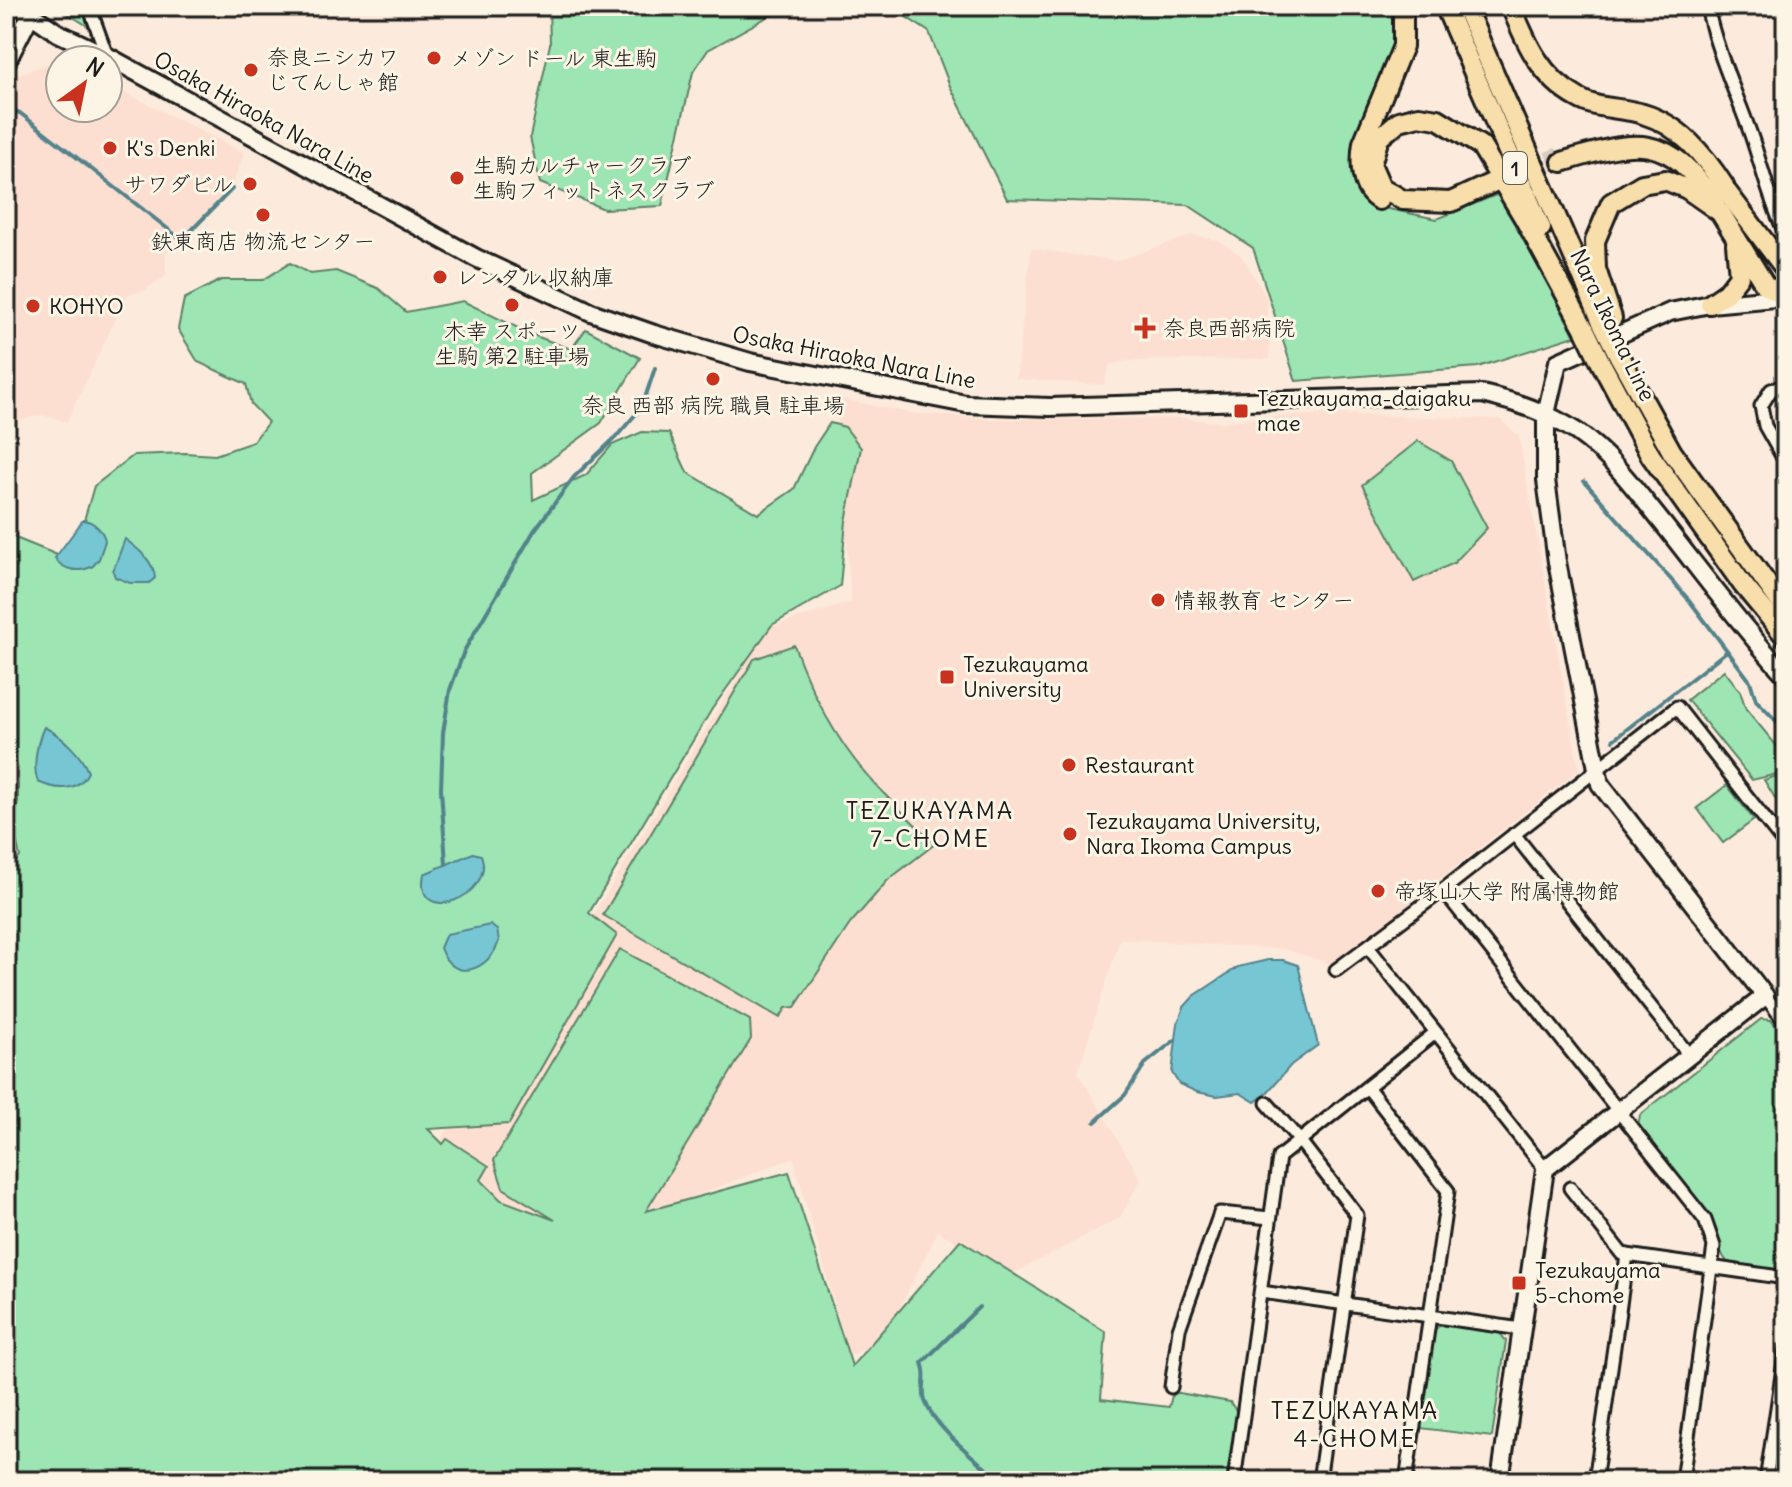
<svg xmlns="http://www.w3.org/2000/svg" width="1792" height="1487" font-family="Delius,'Klee One',sans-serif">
  <rect width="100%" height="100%" fill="#fcebdc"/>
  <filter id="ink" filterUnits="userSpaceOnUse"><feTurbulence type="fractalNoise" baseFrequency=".0125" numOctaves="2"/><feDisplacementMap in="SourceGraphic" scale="16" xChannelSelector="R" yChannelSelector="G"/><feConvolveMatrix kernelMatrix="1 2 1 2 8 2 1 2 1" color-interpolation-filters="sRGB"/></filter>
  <g filter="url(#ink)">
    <g fill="#fddfd1">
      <polygon points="61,59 63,60 60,60 60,108 108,108 108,84 245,153 232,186 166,253 166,276 144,291 127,295 67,422 42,415 20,420 6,415 6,98 19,74"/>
      <polygon points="1192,235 1218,240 1242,256 1266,297 1270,359 1126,361 1110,365 1104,385 1016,379 1031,248 1116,261"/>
      <polygon points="836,398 911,413 993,419 1183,418 1219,422 1277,416 1337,414 1500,419 1519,436 1579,770 1332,964 1283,949 1120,939 1078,1072 1141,1179 1120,1218 1011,1275 938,1231 881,1345 849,1355 793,1158 569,1245 415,1178 596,911 767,628 851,602"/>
    </g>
    <g fill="#9de5b3" stroke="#5c8068" stroke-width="2">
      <polygon points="64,6 85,6 92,26 91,28 65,12"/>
      <polygon points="549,6 787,6 708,50 693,72 662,206 604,209 540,183 530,137 550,44"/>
      <polygon points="889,6 1349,6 1359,10 1359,6 1393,6 1398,42 1351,148 1356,180 1384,208 1437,219 1501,193 1575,336 1478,367 1296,381 1253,248 1188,205 1007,199 950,86 929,32"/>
      <polygon points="290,263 310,274 336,271 378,288 406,312 463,301 530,334 571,349 586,329 640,358 601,423 532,473 533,500 586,475 612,445 642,432 669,433 687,472 758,514 794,489 814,447 830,423 845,427 861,448 846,521 840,586 772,625 712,709 589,913 617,935 509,1124 428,1129 443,1144 447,1139 489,1166 481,1180 501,1200 555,1220 503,1188 494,1160 620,949 750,1020 751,1039 646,1211 789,1172 852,1366 960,1240 1106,1332 1101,1399 1169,1407 1173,1392 1230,1402 1237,1412 1227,1481 6,1481 6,870 20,857 13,826 18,802 18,769 14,756 6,755 6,530 18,539 82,565 85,517 94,486 134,455 185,453 215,455 253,442 268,422 251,404 246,384 198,362 178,329 184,299 221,280 263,280"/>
      <polygon points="1418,441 1451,461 1487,528 1454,563 1414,582 1362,485"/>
      <path d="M794,645C812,695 838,744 874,783C893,804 915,824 935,844L888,880L850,924L795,1007L786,1008L780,1018L603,915L754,659Z"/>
      <polygon points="1724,670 1740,691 1746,709 1786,757 1786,772 1752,780 1687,700"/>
      <polygon points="1786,773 1786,816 1764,780"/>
      <polygon points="1727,785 1754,820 1723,843 1697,808"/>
      <path d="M1761,1019L1771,1020L1786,1038V1271L1728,1263C1716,1249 1716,1230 1707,1214L1638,1126L1640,1115Z"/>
      <polygon points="1442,1324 1499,1332 1506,1341 1492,1437 1420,1428 1434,1330"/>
    </g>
    <g fill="#77c6d4" stroke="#53828a" stroke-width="2">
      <path d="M83,520C92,520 104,531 105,541L99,559L93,566C80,573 63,571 55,558Z"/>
      <path d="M125,539C138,549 154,561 155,578L149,583H130L115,577L113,571Z"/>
      <path d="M44,727C62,736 81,754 88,772C78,793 56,790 38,782C32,767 37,742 44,727Z"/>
      <path d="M473,853L481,855C497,896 413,929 424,874Z"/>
      <path d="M490,925L497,930L499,941C489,971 453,984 440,948L446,934Z"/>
      <polygon points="1268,960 1283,960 1298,965 1318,1045 1291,1065 1266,1094 1255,1102 1240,1093 1217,1096 1197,1092 1179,1084 1172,1073 1178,1023 1184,1007 1194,996 1238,967"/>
    </g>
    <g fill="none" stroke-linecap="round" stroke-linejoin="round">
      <g stroke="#53828a" stroke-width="4">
        <polyline points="6,108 20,113 182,240 232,189"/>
        <polyline points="1584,481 1689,600 1750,681 1756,700 1786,731"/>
        <polyline points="1613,740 1727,651"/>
        <polyline points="446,864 441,789 443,733 450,690 464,651 534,531 574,477 616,437 642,407 655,368"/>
        <polyline points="1095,1122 1125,1095 1145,1064 1175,1040"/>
        <path d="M979,1307L922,1363C928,1375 921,1388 925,1401C936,1430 977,1459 1000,1481"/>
      </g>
      <polyline stroke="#daccbf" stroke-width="18" stroke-dasharray="18 9" stroke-linecap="butt" points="1523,171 1559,156"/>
      <g stroke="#1c1c1c" stroke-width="17">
        <g id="street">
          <polyline points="89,6 107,56"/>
          <path d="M1707,6C1716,51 1736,92 1751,135C1763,170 1770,202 1786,235"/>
          <polyline points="1786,385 1771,390 1761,406 1765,426 1786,463"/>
          <polyline points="1514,834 1689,1055"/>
          <polyline points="1443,890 1705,1220 1714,1246 1682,1481"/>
          <polyline points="1368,947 1545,1169"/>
          <polyline points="1336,970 1443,890 1677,707 1786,846"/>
          <polyline points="1765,996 1786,1023"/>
          <polyline points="1368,1088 1448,1191 1406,1481"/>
          <polyline points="1267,1103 1300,1141 1357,1215 1319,1481"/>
          <polyline points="1570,1188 1622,1254 1627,1255 1595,1481"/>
          <polyline points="1627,1255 1786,1278"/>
          <polyline points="1261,1292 1521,1329"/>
          <polyline points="1171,1387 1179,1329 1220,1213 1270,1218"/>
          <polyline points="1683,1477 1715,1481"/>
          <polyline points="1234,1481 1279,1157 1435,1033"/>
          <polyline points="1766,1481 1786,1348"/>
        </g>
      </g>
      <g stroke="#1c1c1c" stroke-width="22">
        <g id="secondary">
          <path d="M19,6L58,33L107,56L476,258L591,312L654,334L750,362L966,404L1050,407L1482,394C1516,402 1547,412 1577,432C1613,457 1637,492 1664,525C1705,577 1742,627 1786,676"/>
          <polyline points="6,63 35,6"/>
          <polyline points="1500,1481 1545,1169 1765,996 1600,784 1557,562 1546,480 1546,414 1558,362 1670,312 1710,304 1786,297"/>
        </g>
      </g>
      <g stroke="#1c1c1c" stroke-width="24">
        <g id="primary">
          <polyline points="1445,6 1541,228"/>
          <polyline points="1465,6 1602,322"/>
          <path d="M1511,6C1526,43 1541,78 1578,98C1598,110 1622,107 1643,114C1680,125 1704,155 1724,186"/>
          <path d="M1562,162C1637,139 1668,131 1715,204"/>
          <polyline points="1717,179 1786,270"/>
          <polyline points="1494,182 1451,202 1403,200 1381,187 1371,164 1379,138 1399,121 1419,116 1438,119 1481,146 1524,218 1585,330"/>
          <path d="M1379,200C1360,190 1360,162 1363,143L1403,46V6"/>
          <polyline points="1710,304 1726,293 1739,276 1736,244"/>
          <polyline points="1612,318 1596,269 1595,241 1611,203 1642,184 1665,180 1687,189 1720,212 1765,285 1786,297"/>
          <polyline points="1619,356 1672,452 1786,610"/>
          <polyline points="1601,363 1651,456 1743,585 1786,637"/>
        </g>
      </g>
      <use href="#street" stroke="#fcf5e5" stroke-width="11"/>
      <use href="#secondary" stroke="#fcf5e5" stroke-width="16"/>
      <use href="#primary" stroke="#f8deab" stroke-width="18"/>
      <g stroke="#1c1c1c" stroke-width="24" stroke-linecap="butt">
        <g id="primary-bridge">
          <polyline points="1602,322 1619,356"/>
          <polyline points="1585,330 1601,363"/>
        </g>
      </g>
      <use href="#primary-bridge" stroke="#f8deab" stroke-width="18"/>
    </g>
  </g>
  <g fill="#c8321e" stroke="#fcf5e5" stroke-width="3">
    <circle cx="434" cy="58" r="8"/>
    <circle cx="251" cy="70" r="8"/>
    <circle cx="110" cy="148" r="8"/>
    <circle cx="457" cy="178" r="8"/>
    <circle cx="250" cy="184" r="8"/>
    <circle cx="263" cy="215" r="8"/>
    <circle cx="440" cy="277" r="8"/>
    <circle cx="512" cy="305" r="8"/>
    <circle cx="33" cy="306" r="8"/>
    <path d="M1141 316h8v8h8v8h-8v8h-8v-8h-8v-8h8z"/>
    <circle cx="713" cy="379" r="8"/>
    <rect x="1233" y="403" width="16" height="16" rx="4"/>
    <circle cx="1158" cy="600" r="8"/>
    <rect x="939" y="669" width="16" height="16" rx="4"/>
    <circle cx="1069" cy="765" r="8"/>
    <circle cx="1070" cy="834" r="8"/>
    <circle cx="1378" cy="891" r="8"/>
    <rect x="1511" y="1275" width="16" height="16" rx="4"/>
  </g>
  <g text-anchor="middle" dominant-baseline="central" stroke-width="6" stroke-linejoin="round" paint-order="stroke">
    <rect fill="#fcf5e5" stroke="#5f5d58" stroke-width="2" x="1503" y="152" width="24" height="32" rx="6"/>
    <g font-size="20" font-weight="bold" fill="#1c1c1c">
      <text x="1515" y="168">1</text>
    </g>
    <g font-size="22" fill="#1c1c1c" stroke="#fcf5e5" text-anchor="start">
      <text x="267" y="57">奈良ニシカワ<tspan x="267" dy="25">じてんしゃ館</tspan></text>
      <text x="450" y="58">メゾン ドール 東生駒</text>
      <text x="126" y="148">K's Denki</text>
      <text x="473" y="165">生駒カルチャークラブ<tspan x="473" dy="25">生駒フィットネスクラブ</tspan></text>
      <text x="234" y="184" text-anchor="end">サワダビル</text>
      <text x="263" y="241" text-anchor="middle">鉄東商店 物流センター</text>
      <text x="456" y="277">レンタル 収納庫</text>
      <text x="49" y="306">KOHYO</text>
      <text x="1163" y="328">奈良西部病院</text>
      <text x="512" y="331" text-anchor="middle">木幸 スポーツ<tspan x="512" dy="25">生駒 第2 駐車場</tspan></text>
      <text x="1257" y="398">Tezukayama-daigaku<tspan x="1257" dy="25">mae</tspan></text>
      <text x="713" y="405" text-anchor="middle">奈良 西部 病院 職員 駐車場</text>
      <text x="1174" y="600">情報教育 センター</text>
      <text x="963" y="664">Tezukayama<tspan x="963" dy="25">University</tspan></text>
      <text x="1085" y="765">Restaurant</text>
      <text x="1086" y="821">Tezukayama University,<tspan x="1086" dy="25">Nara Ikoma Campus</tspan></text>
      <text x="1394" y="891">帝塚山大学 附属博物館</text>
      <text x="1535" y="1270">Tezukayama<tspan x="1535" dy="25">5-chome</tspan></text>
    </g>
    <g font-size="22" fill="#1c1c1c" stroke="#fcf5e5">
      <text transform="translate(264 117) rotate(29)">Osaka Hiraoka Nara Line</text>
      <text transform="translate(1613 325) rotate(64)">Nara Ikoma Line</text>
      <text transform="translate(854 357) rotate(11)">Osaka Hiraoka Nara Line</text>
    </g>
    <g font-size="24" letter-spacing="2" fill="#1c1c1c" stroke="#fcf5e5">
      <text x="930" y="810">TEZUKAYAMA<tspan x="930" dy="28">7-CHOME</tspan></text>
      <text x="1355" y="1410">TEZUKAYAMA<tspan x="1355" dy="28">4-CHOME</tspan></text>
    </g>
  </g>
  <rect width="1792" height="1487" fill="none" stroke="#fcf5e5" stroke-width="32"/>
  <rect x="16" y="16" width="1760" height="1455" fill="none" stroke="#1c1c1c" stroke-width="3" filter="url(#ink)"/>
  <g transform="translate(84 84) rotate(33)"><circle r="38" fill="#fcf5e5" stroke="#a29e95" stroke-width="2"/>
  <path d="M0-6L14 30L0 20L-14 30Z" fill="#c8321e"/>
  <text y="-12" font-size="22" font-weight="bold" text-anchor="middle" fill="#1c1c1c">N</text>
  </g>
</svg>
